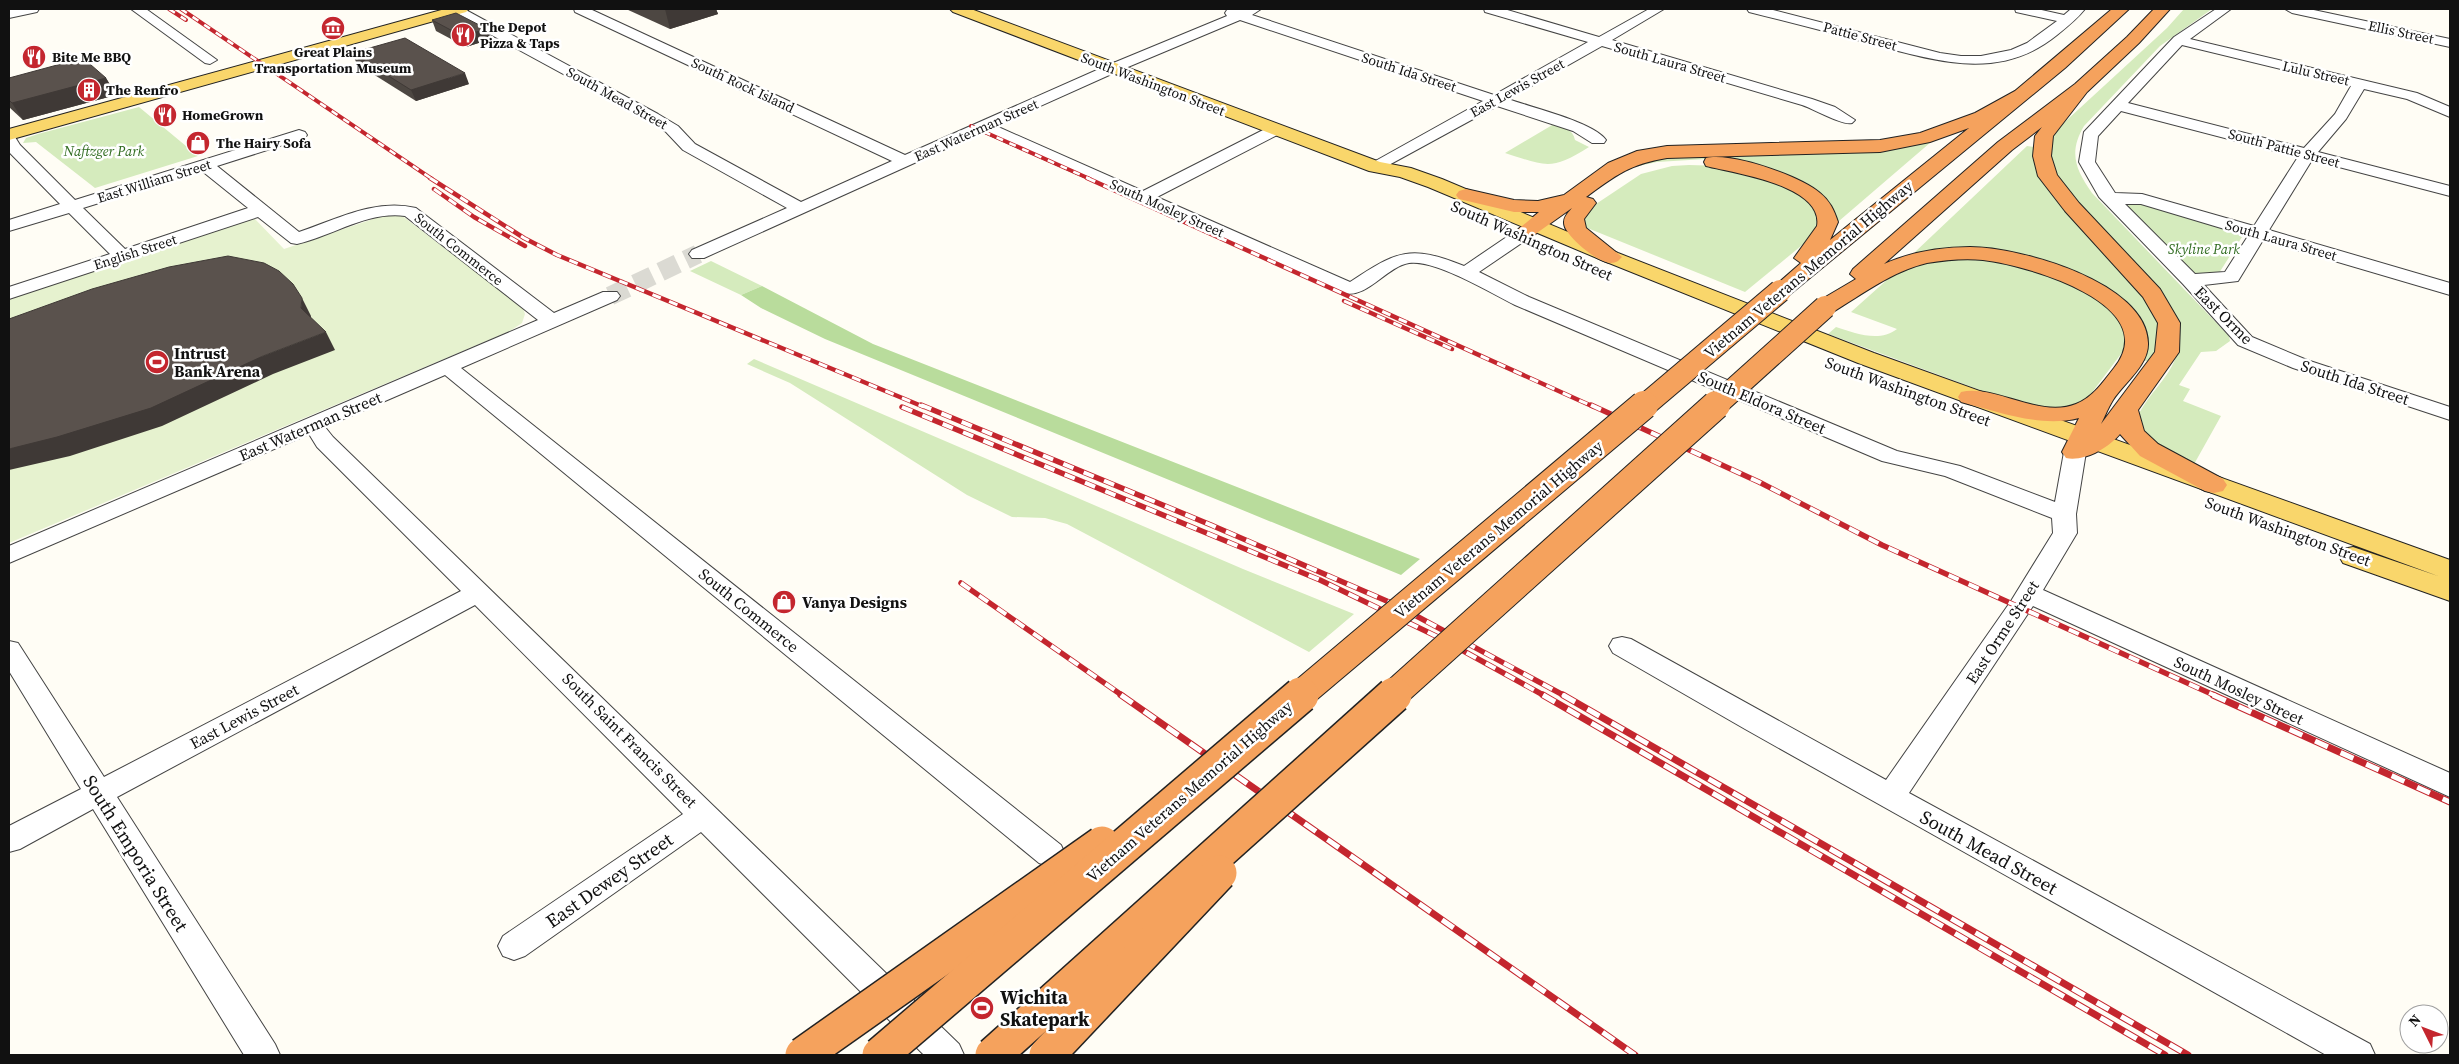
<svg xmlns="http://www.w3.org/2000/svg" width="2459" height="1064" font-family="'Source Serif 4',serif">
  <rect width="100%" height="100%" fill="#fffdf5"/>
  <g fill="#d5ebbd">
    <path d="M2184,9H2212L2160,46L2084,126C2068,153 2076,170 2092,193L2229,336L2230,341L2216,351L2201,352L2179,385L2190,389L2183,401L2221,416L2193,466L2156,450L2136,420C2152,383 2189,368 2176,322L2056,182L2047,149L2055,131L2167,28Z"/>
    <polygon points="139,107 198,156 95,188 36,142 23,143 26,138 38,134"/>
    <path d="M1554,124C1563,127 1573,129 1575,140L1589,147C1551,171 1546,166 1505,153Z"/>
    <polygon points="1931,142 1839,221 1834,220 1815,195 1706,159 1657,162 1634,167 1621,173 1618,172 1645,159"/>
    <polygon points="2027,146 2034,147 2035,166 2041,177 2137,287 2158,320 2157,347 2149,362 2143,360 2142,327 2041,263 1919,255 1915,252"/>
    <polygon points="1689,165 1723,166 1769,177 1808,199 1820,214 1819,225 1812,237 1745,292 1580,225 1581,214 1641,174 1672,166"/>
    <polygon points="2130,204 2147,205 2236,232 2242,237 2219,273 2196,274 2186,270 2126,207"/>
    <path d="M1968,258L2001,260L2088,289L2123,321L2128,340L2121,354L2084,403L2074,407L2040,409L2007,400L1828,334L1836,327C1855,333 1879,343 1897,329L1851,312L1898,270L1927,263Z"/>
    <polygon points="711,261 762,286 741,295 690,271"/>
    <polygon points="754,359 1243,569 1354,614 1309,652 1067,524 1045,518 1012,517 967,495 790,383 747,364"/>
  </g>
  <polygon fill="#b9dc9c" points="762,286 873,344 1420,559 1401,575 825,339 761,308 741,295"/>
  <polygon fill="#e6f2cf" points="400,214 523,308 525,314 522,323 510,331 9,543 9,299 253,217 284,249 385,215"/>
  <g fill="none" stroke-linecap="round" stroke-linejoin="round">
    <polyline stroke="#dbdad3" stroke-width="19" stroke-dasharray="19 9" stroke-linecap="butt" points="610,296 698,254"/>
    <g stroke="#444" stroke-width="2">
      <g id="minor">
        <polygon points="15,9 39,9 37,12 9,18 9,10"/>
        <polygon points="131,9 146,9 217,60 210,64 205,63"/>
        <path d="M450,9H464L658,114L678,126L695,144L801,202L892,161L575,12L574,9H590L905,155L1106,66L1227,16L1225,13L1227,10C1236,8 1252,9 1261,9L1252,15L1494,95L1588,42L1485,12L1484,9H1504L1599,37L1649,9H1664L1612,40L1812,99L1835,107L1855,120L1852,123C1843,126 1814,109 1802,105L1602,46L1508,99C1530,107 1594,122 1606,140L1604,143H1592L1573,131L1497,106L1376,172L1370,170L1368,167L1370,164L1483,101L1240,20L1116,72L996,126L1143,191L1269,127H1281L1283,130L1281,133L1157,197L1350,282C1397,251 1410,244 1464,266L1514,232H1526L1529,236L1526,240L1479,272L1529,297L1897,451L1960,466L2055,502L2064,452L2067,447L2075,445L2083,447L2086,452L2076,514L2077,533L2043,590L2450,773V797L2033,606L1909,793L2370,1044L2375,1055H2326L1745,729L1613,653L1609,646L1613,639L1622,637L1631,639L1886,780L2011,601L2053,533L2052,518L1945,476L1882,461L1515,305C1491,293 1435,259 1409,263C1386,267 1367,299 1344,293L983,132L704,258H692L689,254L692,250L787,208L683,150L666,132L648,120L451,13Z"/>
        <path d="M1747,9H1769L1940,53L1961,56H1981L2011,50L2027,43L2057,21L2016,12L2015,9H2037L2064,15L2071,9H2085C2077,19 2067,27 2057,35C1998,83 1934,60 1868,43C1828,32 1789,22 1749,12Z"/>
        <path d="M2216,9H2231L2190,39L2417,93L2450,107V117L2407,99L2364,89L2346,119L2318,152L2450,186V196L2312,160L2269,230L2450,283V295L2263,240L2238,281L2204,285L2252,337L2307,360L2450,407V420L2293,368L2238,345L2183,284L2099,197L2079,162L2084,132L2174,37ZM2182,45L2351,86L2335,114L2304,148L2128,103ZM2121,111L2298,157L2254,226L2142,194L2115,193L2095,162L2098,136ZM2125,204H2141L2248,236L2225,272L2195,274Z"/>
        <polygon points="2285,9 2309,9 2450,39 2450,47 2292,13"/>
        <path d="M299,130L305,132L307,135L305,138L217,166L299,232C337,219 376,198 416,208L554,313L603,292H617L620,296L617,300L461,368L1061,845L1065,854L1061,863L1050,867L1039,863L445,375L325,427L333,437L959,1044L964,1055H924L701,832L525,956L514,960L503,956L498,946L503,936L683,814L475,605L117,797L275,1044L280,1055H244L93,809L20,849L9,852V826L81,789L9,671V641L18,643L104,777L461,591L317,447L309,434L9,563V546L538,320L405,216C367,211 333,236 297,244L291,243L258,217L9,299V287L110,254L69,213L9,231V220L60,204L9,152V135L15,137L20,145L75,200ZM202,171L248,208L125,249L83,208Z"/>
      </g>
    </g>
    <g stroke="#222" stroke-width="2">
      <g id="major">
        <polygon points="445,9 469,9 466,12 9,140 9,129"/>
        <polygon points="950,9 971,9 1380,162 1411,168 1442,179 1618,253 1874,353 2450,560 2450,580 2440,577 2450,580 2450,601 2343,563 2339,556 2343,549 2353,547 2438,576 1858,363 1604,261 1428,187 1400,177 1369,171 953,12"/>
      </g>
    </g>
    <g stroke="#222" stroke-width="2">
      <g id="highway">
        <path d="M2112,9H2129L2065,68L1788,296L1780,298L1772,296L1769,291L1801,263L1794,258L1817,226C1824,185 1733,173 1706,166L1704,162L1706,158C1732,152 1800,176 1820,193C1830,201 1834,210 1838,222L1830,240L1969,128L1930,142L1880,152L1667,158C1630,164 1616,175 1586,197L1593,199L1596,203L1584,219L1586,228L1622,257L1618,261C1617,262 1612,263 1611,263C1598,263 1563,235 1564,222C1564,216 1569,212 1572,208L1527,240L1520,242L1513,240L1510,236L1539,212H1514L1459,199L1456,195L1459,191L1466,189L1514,200L1538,201L1564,195L1608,163L1637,151L1667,146L1880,140L1920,133L1975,113L2015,91Z"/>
        <path d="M2154,9H2170L2139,43L2087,92L2053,136L2051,156L2057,175L2079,203L2160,289L2180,323L2179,352L2138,410L2144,431L2158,444L2223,479L2227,485L2223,491L2214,493L2205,491L2140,456L2120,434C2109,448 2083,462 2066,458L2062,452L2079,418C2041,428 1999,412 1961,402L1958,397L1961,392C1995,384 2039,419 2076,404C2093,397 2103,382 2114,368C2165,304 2026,265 1983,260C1965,258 1945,260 1927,263C1893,271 1862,294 1833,312L1825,314L1817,312L1814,307L1817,302L1856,279L1850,274L1853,269L1998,142L2075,84L2127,37ZM2042,127L2035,136L2033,156L2038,176L2065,211L2143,297L2158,323L2155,352L2101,424C2105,416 2108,408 2113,400C2124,383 2149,365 2148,343C2147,282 2019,247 1970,247C1940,247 1911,252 1884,264L2012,150Z"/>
      </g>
    </g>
    <use href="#minor" fill="#fff" fill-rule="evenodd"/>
    <use href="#major" fill="#f9d66b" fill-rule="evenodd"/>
    <use href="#highway" fill="#f5a25d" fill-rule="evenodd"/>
    <g stroke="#c4262e" stroke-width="4">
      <g id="rail-far3">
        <polyline points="169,9 186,20"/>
        <polyline points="181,9 432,179"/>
        <polyline points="971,126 1090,179"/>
      </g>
    </g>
    <g stroke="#c4262e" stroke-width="4.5">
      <g id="rail-far2">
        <polyline points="430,178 524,238 557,255 924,407"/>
        <polyline points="1087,178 1594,407"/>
        <polyline points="434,189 474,217 525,246"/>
        <polyline points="1344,301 1452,349"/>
      </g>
    </g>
    <g stroke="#c4262e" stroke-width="5.5">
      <g id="rail-far1">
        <polyline points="921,405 1211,525 1396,605 1565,696"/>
        <polyline points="1591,405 1759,482 1882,545 2216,696"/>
        <polyline points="902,407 1320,580 1440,638 1545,696"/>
        <polyline points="961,583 1123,696"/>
      </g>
    </g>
    <g stroke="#c4262e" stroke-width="7">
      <g id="rail">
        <polyline points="1121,695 1635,1055"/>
        <polyline points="1543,695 2165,1055"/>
        <polyline points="1563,695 2188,1055"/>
        <polyline points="2213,695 2450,802"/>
      </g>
    </g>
    <use href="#rail-far3" stroke="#fff" stroke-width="2.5" stroke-dasharray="7" stroke-linecap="butt"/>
    <use href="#rail-far2" stroke="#fff" stroke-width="3" stroke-dasharray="9" stroke-linecap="butt"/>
    <use href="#rail-far1" stroke="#fff" stroke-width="4" stroke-dasharray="11" stroke-linecap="butt"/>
    <use href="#rail" stroke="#fff" stroke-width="5" stroke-dasharray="14" stroke-linecap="butt"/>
    <g stroke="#222" stroke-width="24" stroke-linecap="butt">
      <g id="highway-bridge-far2">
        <polyline points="1643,407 1780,291"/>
        <polyline points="1714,407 1825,307"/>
      </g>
    </g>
    <g stroke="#222" stroke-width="30" stroke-linecap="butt">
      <g id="highway-bridge-far1">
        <polyline points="1299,696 1644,405"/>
        <polyline points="1392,696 1716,405"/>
      </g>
    </g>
    <g stroke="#222" stroke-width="38" stroke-linecap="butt">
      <g id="highway-bridge">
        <polyline points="803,1055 1102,844"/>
        <polyline points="880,1055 1301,695"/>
        <polyline points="993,1055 1394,695"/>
        <polyline points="1047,1055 1219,873"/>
      </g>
    </g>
    <use href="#highway-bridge-far2" stroke="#f5a25d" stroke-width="22"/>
    <use href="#highway-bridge-far1" stroke="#f5a25d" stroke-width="28"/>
    <use href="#highway-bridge" stroke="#f5a25d" stroke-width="35"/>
  </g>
  <g fill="#4d4742">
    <polygon points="626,9 716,9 718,14 670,29"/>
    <polygon points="432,20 487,29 491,39 466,47 436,31"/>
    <polygon points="352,53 469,84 416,101 357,64"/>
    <polygon points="9,78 106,78 116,95 23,120 9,107"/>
  </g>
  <g fill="#3f3936">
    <polygon points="665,9 716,9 718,14 670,29"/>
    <polygon points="487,29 491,39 466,47 462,36"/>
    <polygon points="465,73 469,84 416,101 411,90"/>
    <polygon points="106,78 116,95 23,120 12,103"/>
    <polygon points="302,298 311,316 310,325 301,308"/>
    <polygon points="326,332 335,350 273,374 162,426 70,456 9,470 9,449 263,356"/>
  </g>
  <g fill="#5a524d" stroke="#3f3936">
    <polygon points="456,13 487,29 462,36 432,20"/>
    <polygon points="405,38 465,73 411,90 352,53"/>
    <polygon points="83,58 106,78 12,103 9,100 9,78"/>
    <polygon points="228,256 264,263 279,271 293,284 302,298 301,308 326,332 263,356 151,408 57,437 9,449 9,319 92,289 169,267"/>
  </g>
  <defs>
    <g id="museum-disc" transform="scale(1.25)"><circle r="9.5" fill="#c4262e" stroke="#fff"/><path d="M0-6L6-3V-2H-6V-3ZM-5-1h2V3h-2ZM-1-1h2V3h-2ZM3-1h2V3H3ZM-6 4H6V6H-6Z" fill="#fff"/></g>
    <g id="restaurant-disc" transform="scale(1.25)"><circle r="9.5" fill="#c4262e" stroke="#fff"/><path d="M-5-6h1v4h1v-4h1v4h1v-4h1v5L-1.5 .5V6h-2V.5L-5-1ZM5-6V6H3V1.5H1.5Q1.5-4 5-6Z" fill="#fff"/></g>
    <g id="building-disc" transform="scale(1.25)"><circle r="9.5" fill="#c4262e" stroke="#fff"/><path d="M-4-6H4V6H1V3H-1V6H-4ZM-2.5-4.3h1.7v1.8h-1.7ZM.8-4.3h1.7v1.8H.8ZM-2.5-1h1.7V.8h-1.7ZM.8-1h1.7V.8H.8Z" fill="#fff"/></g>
    <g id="shop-disc" transform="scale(1.25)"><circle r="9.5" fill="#c4262e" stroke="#fff"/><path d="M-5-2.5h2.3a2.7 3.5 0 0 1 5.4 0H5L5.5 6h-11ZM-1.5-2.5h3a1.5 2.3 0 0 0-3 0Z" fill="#fff"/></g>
    <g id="stadium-disc" transform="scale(1.25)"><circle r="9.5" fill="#c4262e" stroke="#fff"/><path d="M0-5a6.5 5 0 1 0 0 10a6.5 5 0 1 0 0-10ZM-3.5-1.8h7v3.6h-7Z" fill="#fff"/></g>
  </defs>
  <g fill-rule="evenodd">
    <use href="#museum-disc" x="333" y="28"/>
    <use href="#restaurant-disc" x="463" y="35"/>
    <use href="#restaurant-disc" x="34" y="57"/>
    <use href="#building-disc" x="89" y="90"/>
    <use href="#restaurant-disc" x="165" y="115"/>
    <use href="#shop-disc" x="198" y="143"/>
    <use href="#stadium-disc" x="157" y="362"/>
    <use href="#shop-disc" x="784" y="602"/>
    <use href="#stadium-disc" x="982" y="1008"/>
  </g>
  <g text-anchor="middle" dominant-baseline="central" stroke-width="5" stroke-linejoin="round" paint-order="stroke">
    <g font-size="14" font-weight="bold" fill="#111" stroke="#fff" text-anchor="start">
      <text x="480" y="27">The Depot<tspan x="480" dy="16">Pizza &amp; Taps</tspan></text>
      <text x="333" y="52" text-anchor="middle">Great Plains<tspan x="333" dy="16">Transportation Museum</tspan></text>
      <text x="52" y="57">Bite Me BBQ</text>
      <text x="106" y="90">The Renfro</text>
      <text x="182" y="115">HomeGrown</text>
      <text x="216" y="143">The Hairy Sofa</text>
    </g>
    <g font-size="14" fill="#111" stroke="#fff">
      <text transform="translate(2401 32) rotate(12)">Ellis Street</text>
      <text transform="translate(1860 36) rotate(15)">Pattie Street</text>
      <text transform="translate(1670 62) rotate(16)">South Laura Street</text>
      <text transform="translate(1409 72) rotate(18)">South Ida Street</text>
      <text transform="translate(2316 73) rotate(13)">Lulu Street</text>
      <text transform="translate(1153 84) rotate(21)">South Washington Street</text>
      <text transform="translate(743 85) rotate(25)">South Rock Island</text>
      <text transform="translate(1517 88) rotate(-29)">East Lewis Street</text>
      <text transform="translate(617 98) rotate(29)">South Mead Street</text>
      <text transform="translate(976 130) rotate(-24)">East Waterman Street</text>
      <text transform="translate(2284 148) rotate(15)">South Pattie Street</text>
      <text transform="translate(154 181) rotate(-17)">East William Street</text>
      <text transform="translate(1167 208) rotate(24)">South Mosley Street</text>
      <text transform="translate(2281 240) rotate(16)">South Laura Street</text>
      <text transform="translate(459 249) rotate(38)">South Commerce</text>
      <text transform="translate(135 252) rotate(-18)">English Street</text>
    </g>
    <g font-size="14" font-style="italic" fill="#2f6b1f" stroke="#fff">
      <text x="104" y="151">Naftzger Park</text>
      <text x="2204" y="249">Skyline Park</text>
    </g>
    <g font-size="16" fill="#111" stroke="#fff">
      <text transform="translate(1532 240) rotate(24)">South Washington Street</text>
      <text transform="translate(1808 269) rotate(-40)">Vietnam Veterans Memorial Highway</text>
      <text transform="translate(2224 315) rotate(45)">East Orme</text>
      <text transform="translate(2355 382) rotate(18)">South Ida Street</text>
      <text transform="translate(1908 391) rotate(20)">South Washington Street</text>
      <text transform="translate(1762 402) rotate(23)">South Eldora Street</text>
      <text transform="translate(310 426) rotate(-23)">East Waterman Street</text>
      <text transform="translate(1498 529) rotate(-40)">Vietnam Veterans Memorial Highway</text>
      <text transform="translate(2288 531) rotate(20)">South Washington Street</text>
      <text transform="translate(749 610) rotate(39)">South Commerce</text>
      <text transform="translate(2002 632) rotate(-57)">East Orme Street</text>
      <text transform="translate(2239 690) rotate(25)">South Mosley Street</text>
      <text transform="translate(244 716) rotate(-28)">East Lewis Street</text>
      <text transform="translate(630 740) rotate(45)">South Saint Francis Street</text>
      <text transform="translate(1189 791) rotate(-41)">Vietnam Veterans Memorial Highway</text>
    </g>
    <g font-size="16" font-weight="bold" fill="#111" stroke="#fff" text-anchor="start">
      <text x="174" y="353">Intrust<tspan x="174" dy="18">Bank Arena</tspan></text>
      <text x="802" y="602">Vanya Designs</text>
    </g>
    <g font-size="19" fill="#111" stroke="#fff">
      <text transform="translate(1989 852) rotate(29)">South Mead Street</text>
      <text transform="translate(136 853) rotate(58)">South Emporia Street</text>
      <text transform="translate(609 880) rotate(-35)">East Dewey Street</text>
    </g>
    <g font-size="19" font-weight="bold" fill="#111" stroke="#fff" text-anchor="start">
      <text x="1000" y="997">Wichita<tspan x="1000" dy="22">Skatepark</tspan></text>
    </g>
  </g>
  <rect width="2459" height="1064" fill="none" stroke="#111111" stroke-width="20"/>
  <g transform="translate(2424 1029) rotate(312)"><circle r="24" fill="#ffffff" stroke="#a0a0a0"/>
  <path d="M0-4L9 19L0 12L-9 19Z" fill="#c4262e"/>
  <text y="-8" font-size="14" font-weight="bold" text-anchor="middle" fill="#111111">N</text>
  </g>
</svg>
